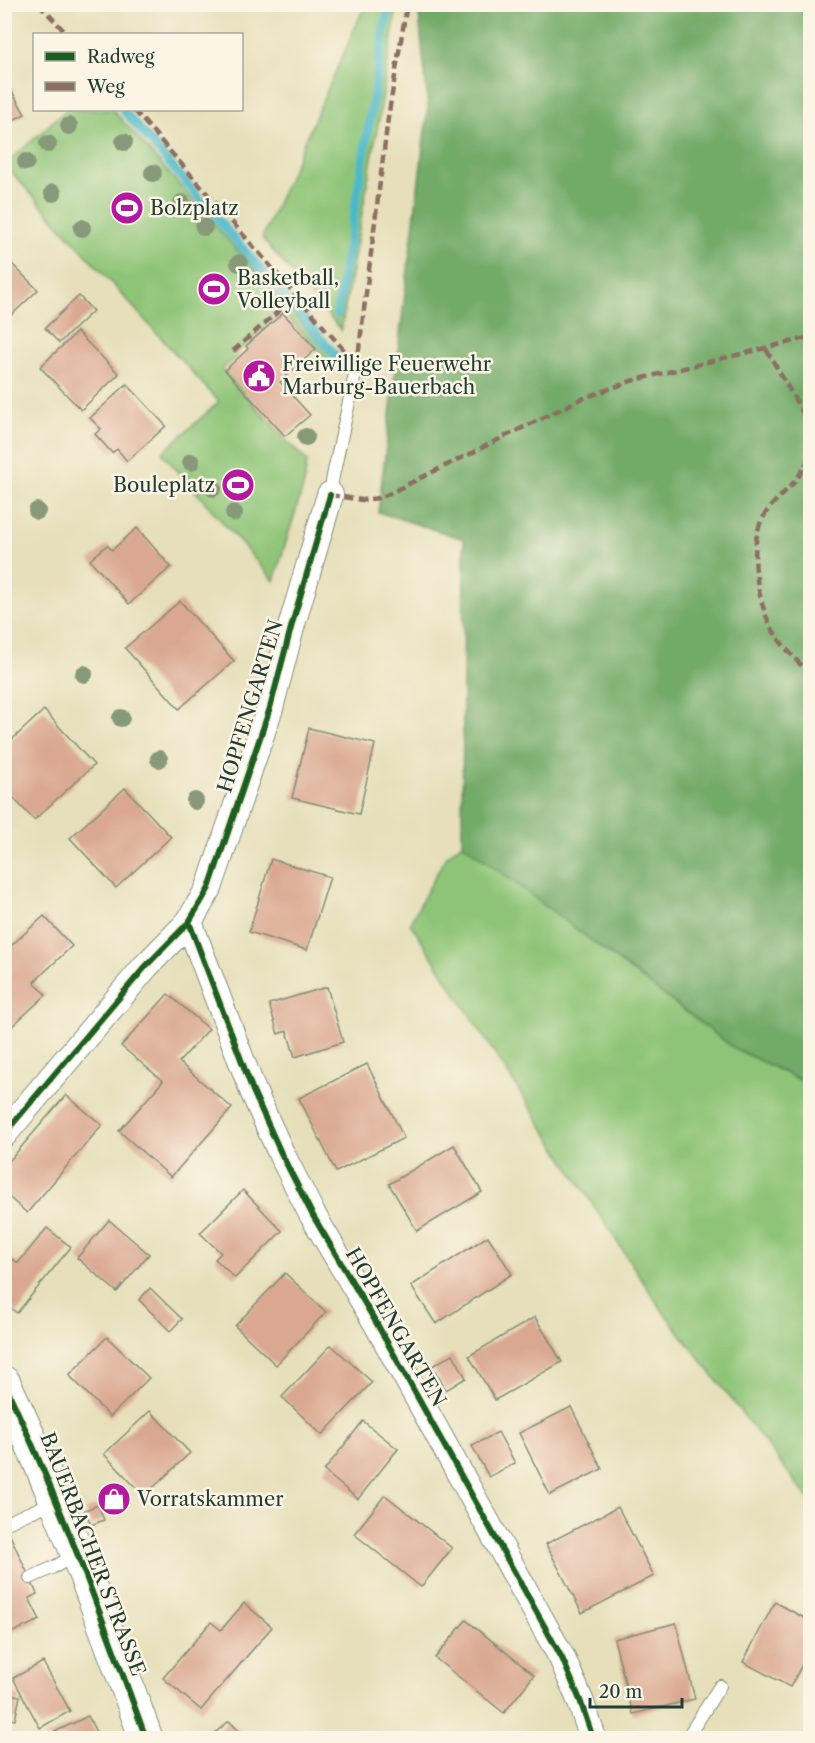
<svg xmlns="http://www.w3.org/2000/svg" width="815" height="1743" font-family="'Libre Caslon Text',serif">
  <rect width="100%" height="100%" fill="#fcf5e5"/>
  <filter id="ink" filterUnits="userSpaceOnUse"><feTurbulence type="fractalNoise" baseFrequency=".0167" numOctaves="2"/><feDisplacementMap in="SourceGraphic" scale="12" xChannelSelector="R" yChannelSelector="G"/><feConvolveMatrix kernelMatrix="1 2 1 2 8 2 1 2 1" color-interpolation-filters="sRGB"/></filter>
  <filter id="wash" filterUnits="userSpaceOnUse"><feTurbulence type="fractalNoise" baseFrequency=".008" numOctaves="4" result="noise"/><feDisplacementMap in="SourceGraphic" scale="24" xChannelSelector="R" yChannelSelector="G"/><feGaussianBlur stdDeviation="1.35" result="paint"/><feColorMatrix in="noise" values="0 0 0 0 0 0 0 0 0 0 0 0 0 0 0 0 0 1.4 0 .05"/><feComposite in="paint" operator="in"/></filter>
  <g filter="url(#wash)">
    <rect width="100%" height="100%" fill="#e6dfba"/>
    <g fill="#8ec477" stroke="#568056" stroke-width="1.5">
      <polygon points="365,5 397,5 379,119 341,330 262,238"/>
      <polygon points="66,110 113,110 336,362 335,368 283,311 236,353 237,356 222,369 284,438 307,461 304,484 274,581 162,453 219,402 5,165"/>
      <polygon points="462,843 734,1048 810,1085 810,1501 659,1306 410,923 445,858"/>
    </g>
    <polygon fill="#72aa68" stroke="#48744e" stroke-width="1.5" points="418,5 810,5 810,1085 734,1048 462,843 464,539 378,512 428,107"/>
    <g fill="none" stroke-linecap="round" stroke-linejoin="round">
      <g stroke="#4db9c8" stroke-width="9">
        <polyline points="123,110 337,357"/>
        <polyline points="337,314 389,4"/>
      </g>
    </g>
    <g id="blocks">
      <g fill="#daa890">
        <polygon points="4,78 25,114 4,125"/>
        <polygon points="4,256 38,290 4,322"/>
        <polygon points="79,296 93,311 59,343 45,328"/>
        <polygon points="283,313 316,349 280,382 310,415 285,436 225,370 248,349 246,346"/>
        <polygon points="77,332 119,374 81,410 40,367"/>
        <polygon points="127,384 166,426 127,461 117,449 112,453 95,434 101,429 90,418"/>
        <polygon points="137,528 171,567 129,604 90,560 107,545 112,550"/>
        <polygon points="180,601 234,661 179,709 125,648"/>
        <polygon points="44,710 94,765 34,820 4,788 4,747"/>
        <polygon points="309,728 375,744 359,814 292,798"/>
        <polygon points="125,788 171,837 116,888 70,838"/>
        <polygon points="271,859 330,877 307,950 249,932"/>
        <polygon points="44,916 72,946 34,982 46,995 8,1030 4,1025 4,952"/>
        <polygon points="327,987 343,1042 295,1057 287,1031 278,1034 269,1004"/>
        <polygon points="168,994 209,1029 179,1062 232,1108 171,1177 119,1131 163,1081 121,1046"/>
        <polygon points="367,1064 404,1138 336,1172 299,1098"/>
        <polygon points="66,1095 102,1125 27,1213 4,1193 4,1167"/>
        <polygon points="454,1145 482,1192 417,1231 389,1184"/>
        <polygon points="243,1190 282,1231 235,1278 215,1259 221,1253 200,1233"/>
        <polygon points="109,1220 149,1254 117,1292 77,1258"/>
        <polygon points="47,1228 71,1247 17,1313 4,1303 4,1268 12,1259 18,1263"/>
        <polygon points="488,1236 512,1274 436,1324 411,1286"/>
        <polygon points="285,1273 326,1312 276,1365 235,1326"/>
        <polygon points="150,1288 182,1319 170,1331 139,1300"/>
        <polygon points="535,1317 562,1362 495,1400 469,1356"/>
        <polygon points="107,1337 149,1378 110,1417 69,1375"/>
        <polygon points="331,1345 372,1382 322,1435 282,1397"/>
        <polygon points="453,1354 466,1378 446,1390 432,1366"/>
        <polygon points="571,1407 602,1469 550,1495 519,1433"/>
        <polygon points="150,1411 190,1453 144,1496 104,1454"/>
        <polygon points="363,1421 398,1449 358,1499 324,1471"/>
        <polygon points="498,1432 515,1463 489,1477 472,1446"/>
        <polygon points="385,1495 452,1548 421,1587 354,1534"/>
        <polygon points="98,1505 104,1520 91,1525 85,1510"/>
        <polygon points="618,1507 654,1576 582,1613 546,1544"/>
        <polygon points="4,1522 37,1594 29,1598 40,1620 4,1636"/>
        <polygon points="775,1602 810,1621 810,1650 790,1687 743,1662"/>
        <polygon points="244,1603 272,1627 201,1710 163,1678 211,1622 221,1630"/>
        <polygon points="466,1620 534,1675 504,1713 435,1658"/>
        <polygon points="676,1623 695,1699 633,1714 614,1639"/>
        <polygon points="43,1662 70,1711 40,1728 13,1678"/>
        <polygon points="4,1693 20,1696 15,1720 4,1718"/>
        <polygon points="88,1716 99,1738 42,1738"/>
        <polygon points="229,1721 246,1738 209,1738"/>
      </g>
    </g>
  </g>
  <g filter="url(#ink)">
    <use href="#blocks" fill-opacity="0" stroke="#828e77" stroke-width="1.5"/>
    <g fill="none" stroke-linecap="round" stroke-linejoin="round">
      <g stroke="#828e77" stroke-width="14">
        <g id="lane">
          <polyline points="330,495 333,476 357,365"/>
          <polyline points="33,1511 54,1502"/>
          <polyline points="9,1522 28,1513"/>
          <polyline points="56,1566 76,1555"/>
          <polyline points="30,1578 52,1568"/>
          <polyline points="687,1738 720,1686"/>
        </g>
      </g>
      <g stroke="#828e77" stroke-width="28">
        <g id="street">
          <polyline points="189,922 253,1091 281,1153 312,1214 377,1324 562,1658 580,1700 593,1738"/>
          <polyline points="4,1134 145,967 189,922 209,888 270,708 292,624 330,495"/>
        </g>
      </g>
      <g stroke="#828e77" stroke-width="35">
        <path id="secondary" d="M4,1383C59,1498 102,1618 146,1738"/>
      </g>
      <use href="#lane" stroke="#fff" stroke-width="12"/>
      <use href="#street" stroke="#fff" stroke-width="26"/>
      <use href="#secondary" stroke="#fff" stroke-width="33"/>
      <g stroke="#8d6e63" stroke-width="4.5" stroke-dasharray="9 4.5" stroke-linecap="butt">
        <polyline points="39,4 67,34"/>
        <polyline points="134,110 357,365"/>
        <polyline points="766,349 810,425"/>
        <polyline points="233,351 281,309"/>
        <polyline points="357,365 388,118 407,4"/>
        <path d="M810,458C805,465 801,474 795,481C783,495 767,506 760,524C749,553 758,606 774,632C784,648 797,661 810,674"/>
        <polyline points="330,495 362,500 380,498 579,400 631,381 810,337"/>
      </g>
      <g stroke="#fcf5e5" stroke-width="10">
        <g id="cycleway">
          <polyline points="189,922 253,1091 281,1153 312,1214 377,1324 562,1658 580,1700 593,1738"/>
          <polyline points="4,1134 145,967 189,922 209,888 270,708 292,624 330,495"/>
          <path d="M4,1383C59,1498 102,1618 146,1738"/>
        </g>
      </g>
      <use href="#cycleway" stroke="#1b5e20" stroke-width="6"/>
    </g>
    <g fill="#88997a">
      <circle cx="69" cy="126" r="9"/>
      <circle cx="124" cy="142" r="9"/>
      <circle cx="48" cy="144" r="9"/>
      <circle cx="26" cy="162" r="9"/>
      <circle cx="153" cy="173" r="9"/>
      <circle cx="53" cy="193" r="9"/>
      <circle cx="182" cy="203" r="9"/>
      <circle cx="204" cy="227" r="9"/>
      <circle cx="82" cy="228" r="9"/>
      <circle cx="239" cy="263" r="9"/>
      <circle cx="306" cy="437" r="9"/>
      <circle cx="191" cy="462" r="9"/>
      <circle cx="213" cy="488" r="9"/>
      <circle cx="37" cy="511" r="9"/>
      <circle cx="234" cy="513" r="9"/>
      <circle cx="84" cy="674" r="9"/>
      <circle cx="121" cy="718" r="9"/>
      <circle cx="159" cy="759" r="9"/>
      <circle cx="195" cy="801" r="9"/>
    </g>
  </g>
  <defs>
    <g id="stadium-disc" transform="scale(1.725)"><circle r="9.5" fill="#b5179e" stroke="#fcf5e5"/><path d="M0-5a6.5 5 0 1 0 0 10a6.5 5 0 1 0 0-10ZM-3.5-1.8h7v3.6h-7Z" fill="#fff"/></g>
    <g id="civic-disc" transform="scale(1.725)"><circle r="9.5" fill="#b5179e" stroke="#fcf5e5"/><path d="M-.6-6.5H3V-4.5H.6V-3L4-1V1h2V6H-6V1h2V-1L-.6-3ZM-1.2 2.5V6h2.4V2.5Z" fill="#fff"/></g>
    <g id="shop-disc" transform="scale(1.725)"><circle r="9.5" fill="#b5179e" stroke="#fcf5e5"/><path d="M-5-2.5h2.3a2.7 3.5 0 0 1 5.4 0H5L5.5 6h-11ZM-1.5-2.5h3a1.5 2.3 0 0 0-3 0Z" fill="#fff"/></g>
  </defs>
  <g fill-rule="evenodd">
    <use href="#stadium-disc" x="127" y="208"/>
    <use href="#stadium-disc" x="214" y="289"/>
    <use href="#civic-disc" x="259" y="376"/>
    <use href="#stadium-disc" x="238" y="485"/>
    <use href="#shop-disc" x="114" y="1499"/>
  </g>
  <g text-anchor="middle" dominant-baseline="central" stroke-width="5" stroke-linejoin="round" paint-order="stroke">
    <g font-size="20" fill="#1f3d34" stroke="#fcf5e5" text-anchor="start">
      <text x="150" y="208">Bolzplatz</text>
      <text x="237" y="278">Basketball,<tspan x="237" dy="23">Volleyball</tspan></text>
      <text x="282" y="364">Freiwillige Feuerwehr<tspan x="282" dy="23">Marburg-Bauerbach</tspan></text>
      <text x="215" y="485" text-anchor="end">Bouleplatz</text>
      <text x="137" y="1499">Vorratskammer</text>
    </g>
    <g font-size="20" fill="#1f3d34" stroke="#fcf5e5">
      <text transform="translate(250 706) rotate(-73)">HOPFENGARTEN</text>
      <text transform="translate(396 1327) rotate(60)">HOPFENGARTEN</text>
      <text transform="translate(93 1554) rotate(69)">BAUERBACHER STRASSE</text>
    </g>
  </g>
  <rect width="815" height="1743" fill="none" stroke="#fcf5e5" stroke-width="24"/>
  <rect x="33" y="33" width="210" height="78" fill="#fcf5e5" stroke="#a4ab9e" stroke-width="1.5"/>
  <rect x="45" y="52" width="30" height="9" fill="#1b5e20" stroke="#a4ab9e" stroke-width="1.5"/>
  <text x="87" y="63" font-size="18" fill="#1f3d34">Radweg</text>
  <rect x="45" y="82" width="30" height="9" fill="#8d6e63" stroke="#a4ab9e" stroke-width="1.5"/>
  <text x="87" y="93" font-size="18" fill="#1f3d34">Weg</text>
  <path d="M590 1698v9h92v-9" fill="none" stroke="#1f3d34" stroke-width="3"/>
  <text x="599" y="1698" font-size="18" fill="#1f3d34" stroke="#fcf5e5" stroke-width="4.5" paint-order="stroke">20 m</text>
</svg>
